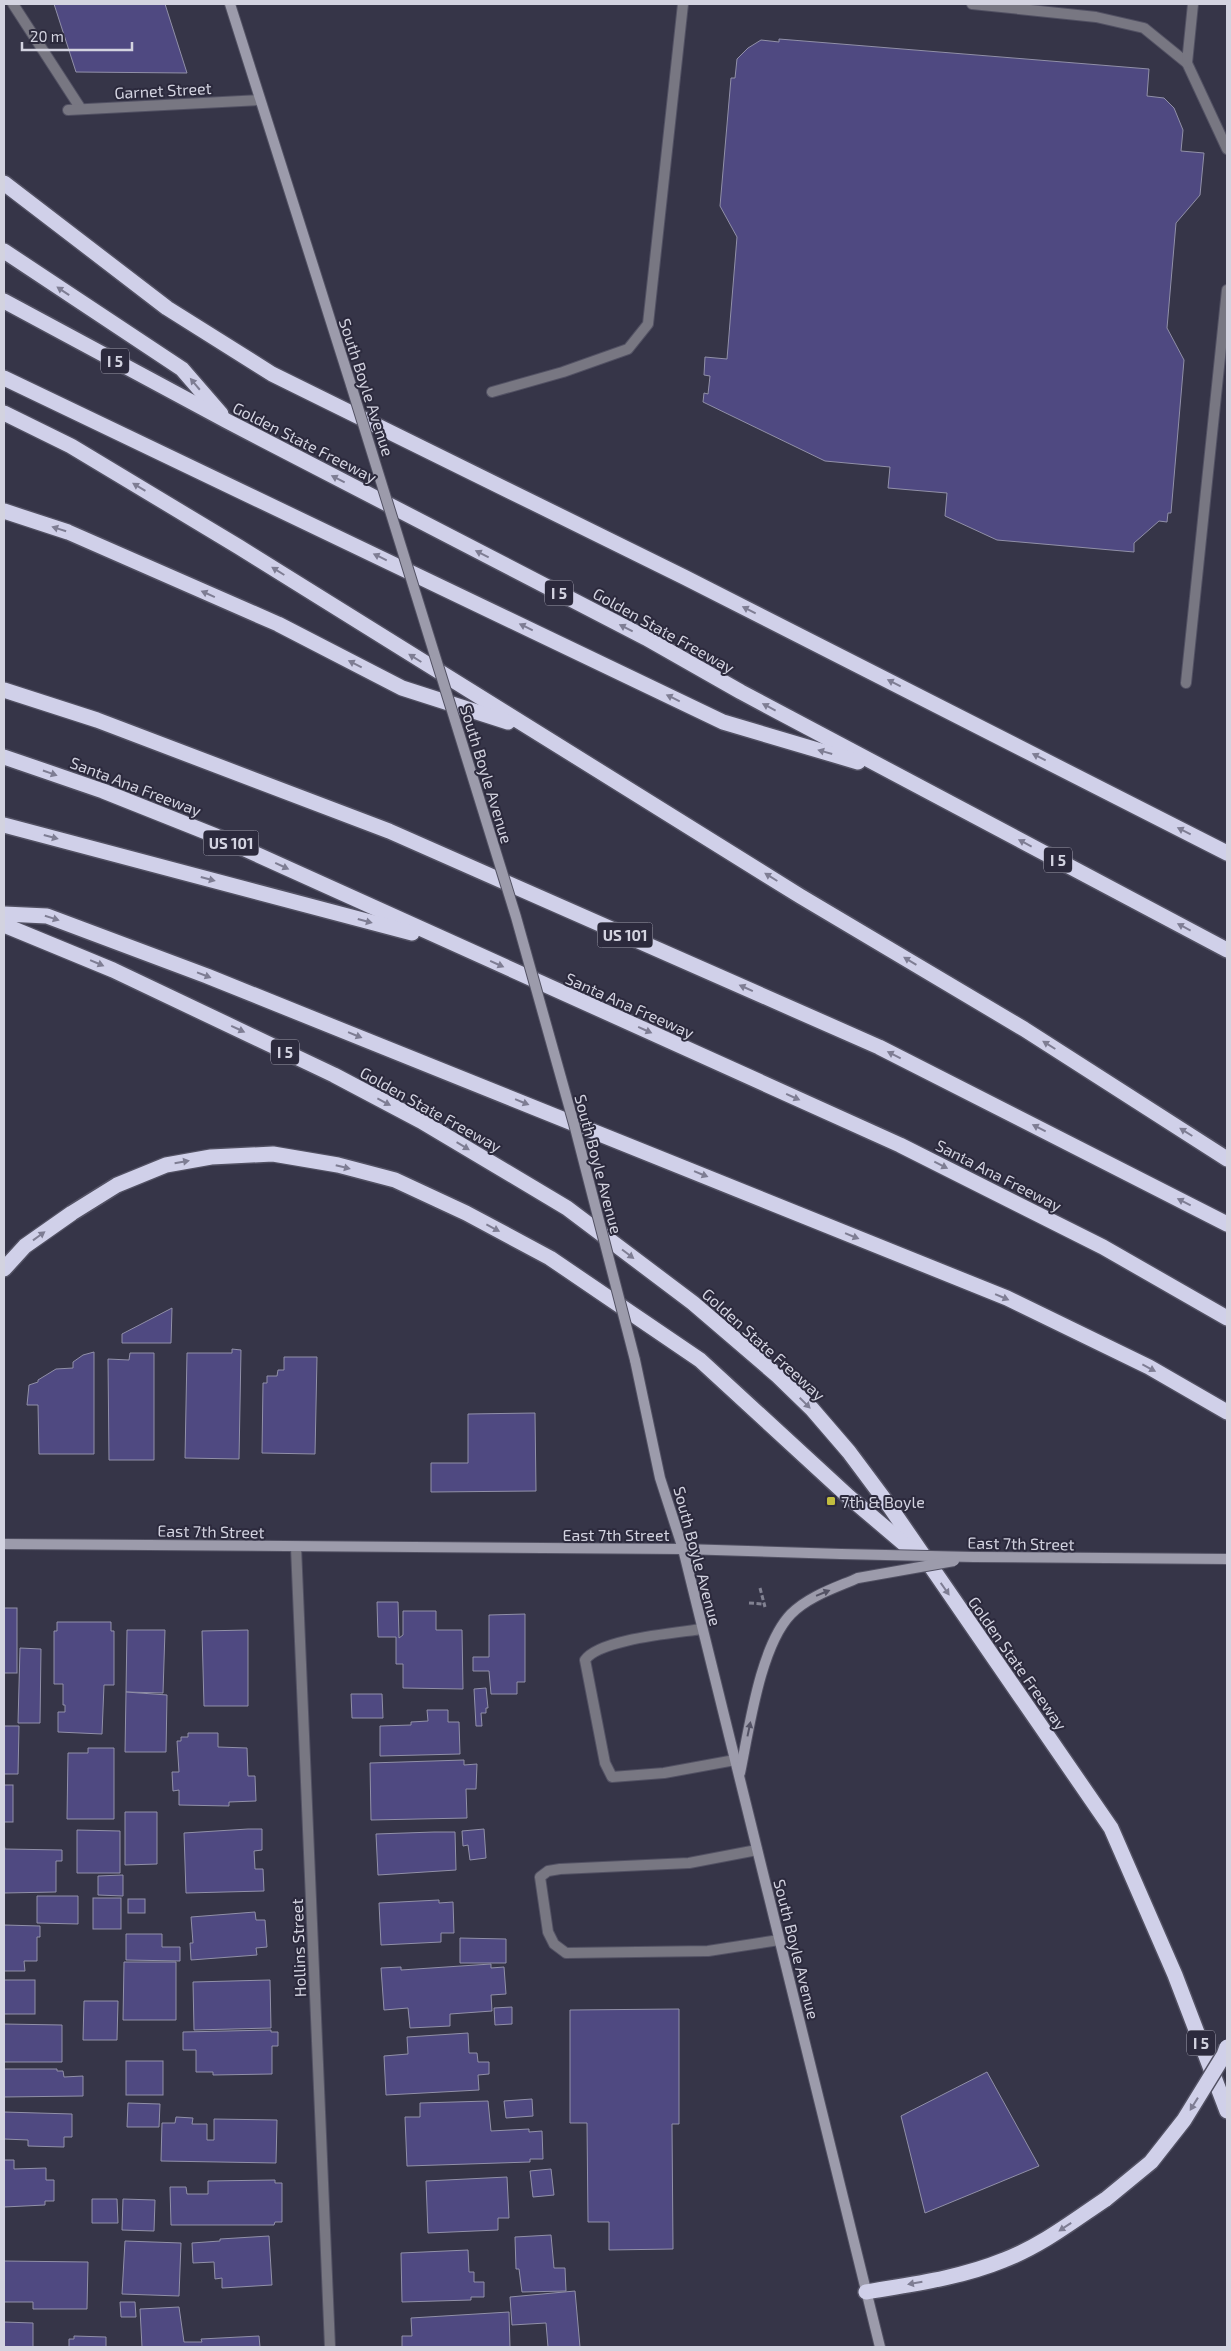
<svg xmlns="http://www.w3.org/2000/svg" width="1231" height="2351" font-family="'Exo 2',sans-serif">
  <rect width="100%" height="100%" fill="#363548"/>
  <g fill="#4f4981" stroke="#9190a8">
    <polygon points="54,4 165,4 187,73 76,72"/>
    <polygon points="779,39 1149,69 1147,96 1164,98 1174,108 1183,130 1181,151 1204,153 1200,195 1176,223 1167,328 1184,360 1171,513 1168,513 1167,522 1159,521 1134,543 1134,552 997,540 945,516 947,493 888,488 890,467 825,461 703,402 704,393 708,394 710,376 704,375 705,357 727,359 737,237 720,206 731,78 735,78 737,59 748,48 761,40 779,42"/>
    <polygon points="172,1308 171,1343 122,1343 122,1334"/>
    <polygon points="232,1349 241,1350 239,1459 185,1458 187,1353 232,1353"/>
    <polygon points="94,1352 94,1454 39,1454 38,1405 27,1405 29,1385 38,1382 38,1380 56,1369 73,1368 73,1362 83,1355"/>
    <polygon points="130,1353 154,1353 154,1460 109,1460 108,1359 129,1360"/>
    <polygon points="284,1357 317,1357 315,1454 262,1453 263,1383 267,1383 267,1376 277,1376 278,1370 284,1370"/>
    <polygon points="535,1413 536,1491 431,1492 431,1463 468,1463 468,1414"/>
    <polygon points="377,1602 398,1602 399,1638 403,1635 403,1611 436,1611 436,1630 462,1630 463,1689 403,1688 403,1664 396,1664 396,1637 378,1637"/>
    <rect x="4" y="1608" width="13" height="65"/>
    <polygon points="525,1614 525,1682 517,1682 517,1694 491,1694 489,1671 473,1671 473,1657 489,1657 489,1615"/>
    <polygon points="57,1622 111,1622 111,1631 114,1631 114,1685 104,1685 102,1734 58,1732 58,1712 65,1712 65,1705 63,1705 63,1684 54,1684 54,1631 57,1631"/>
    <polygon points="127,1630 165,1630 163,1693 126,1692"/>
    <polygon points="248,1630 248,1706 204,1706 202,1631"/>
    <polygon points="20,1648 41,1649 40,1723 18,1723"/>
    <polygon points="486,1688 488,1708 486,1708 486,1713 481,1713 482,1726 476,1726 474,1689"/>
    <polygon points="126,1692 167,1695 166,1752 125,1752"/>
    <polygon points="351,1694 382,1694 383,1718 352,1718"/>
    <polygon points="427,1710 448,1710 448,1722 459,1722 460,1754 380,1756 380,1726 411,1725 411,1722 428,1721"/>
    <polygon points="4,1726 19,1726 18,1774 4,1774"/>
    <polygon points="188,1733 218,1733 218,1747 247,1748 248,1776 255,1776 256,1801 229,1802 229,1806 179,1805 179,1790 173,1791 172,1772 179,1772 177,1741 181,1741 181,1737 188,1737"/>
    <polygon points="88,1748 114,1748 114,1819 67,1819 68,1753 88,1753"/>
    <polygon points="464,1760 464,1765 477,1764 476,1789 466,1789 467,1818 371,1820 370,1763"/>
    <rect x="4" y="1785" width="9" height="37"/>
    <polygon points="125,1812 157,1812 157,1864 125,1865"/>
    <polygon points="248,1829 262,1829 262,1850 254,1851 255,1869 263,1869 264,1891 186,1893 184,1833"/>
    <polygon points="484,1829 486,1858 470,1860 468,1845 463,1846 462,1831"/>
    <polygon points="77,1830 120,1831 120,1873 77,1873"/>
    <polygon points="434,1832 455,1832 456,1870 378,1875 376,1834"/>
    <polygon points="4,1843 5,1849 62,1850 62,1861 56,1861 56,1892 4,1893"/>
    <polygon points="123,1875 123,1896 98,1895 98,1876"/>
    <polygon points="37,1896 78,1896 78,1924 37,1923"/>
    <rect x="93" y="1898" width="28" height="31"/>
    <rect x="128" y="1899" width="17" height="14"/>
    <polygon points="439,1900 439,1903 453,1902 454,1933 441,1933 441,1942 381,1945 379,1903"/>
    <polygon points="255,1912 256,1920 265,1920 267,1947 256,1948 257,1955 191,1960 190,1943 193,1943 191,1917"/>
    <polygon points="4,1925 40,1926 40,1937 37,1937 37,1961 24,1961 25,1971 4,1971"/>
    <polygon points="126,1934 162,1934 162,1947 180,1947 180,1961 126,1960"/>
    <polygon points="460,1938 506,1939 506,1963 460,1963"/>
    <polygon points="124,1962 176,1962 176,2020 123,2020"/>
    <polygon points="491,1964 491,1968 504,1967 506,1994 491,1995 492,2011 450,2014 450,2026 410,2028 408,2008 384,2010 381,1968 401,1967 401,1970"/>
    <rect x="4" y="1980" width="31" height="34"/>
    <polygon points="270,1980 271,2028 194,2030 193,1982"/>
    <polygon points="84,2001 118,2001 117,2040 83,2040"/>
    <polygon points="512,2007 512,2024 495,2025 494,2008"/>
    <polygon points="679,2009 679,2124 672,2124 673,2249 609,2250 609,2222 588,2222 587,2123 570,2123 570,2010"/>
    <polygon points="4,2024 62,2025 62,2062 4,2062"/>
    <polygon points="271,2030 271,2032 278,2032 278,2046 272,2046 272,2074 213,2075 213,2072 196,2072 196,2050 183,2050 183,2032"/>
    <polygon points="468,2033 469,2053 477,2053 478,2062 489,2062 489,2074 478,2075 479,2090 386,2095 384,2056 408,2054 407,2037"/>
    <rect x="126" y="2061" width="37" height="34"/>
    <polygon points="4,2069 57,2069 57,2071 63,2071 64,2077 83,2076 83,2096 4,2097"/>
    <polygon points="987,2072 1039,2166 925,2213 901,2116"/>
    <polygon points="532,2099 533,2116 506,2118 504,2101"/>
    <polygon points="488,2101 491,2131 529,2129 529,2132 542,2131 543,2159 530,2159 530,2162 407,2166 405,2117 420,2117 420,2103"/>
    <polygon points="128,2103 160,2104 159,2127 127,2127"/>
    <polygon points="4,2112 72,2114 72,2137 64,2137 64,2147 28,2146 28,2140 4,2139"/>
    <polygon points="176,2117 193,2118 192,2124 207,2124 207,2140 214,2140 214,2119 277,2120 276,2163 161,2161 162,2123 175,2123"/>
    <polygon points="4,2160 14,2160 14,2169 46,2168 46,2180 54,2180 54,2201 45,2201 45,2205 4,2207"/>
    <polygon points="551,2169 554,2195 533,2197 530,2171"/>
    <polygon points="507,2177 509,2218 498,2218 498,2230 428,2233 426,2181"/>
    <polygon points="275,2180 275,2183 282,2183 282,2222 275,2222 274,2225 171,2225 170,2187 186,2187 187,2194 208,2194 208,2181"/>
    <polygon points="92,2199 117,2199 118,2223 92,2223"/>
    <polygon points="123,2199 155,2200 154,2231 122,2230"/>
    <polygon points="551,2235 554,2268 565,2268 566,2291 522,2292 519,2269 516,2269 515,2237"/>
    <polygon points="269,2236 272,2285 222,2288 222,2278 215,2279 214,2262 193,2263 192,2243 220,2241 220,2239"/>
    <polygon points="125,2241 181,2243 179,2296 122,2294"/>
    <polygon points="468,2250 469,2272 474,2272 474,2282 484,2282 484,2297 471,2297 471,2300 402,2302 401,2253"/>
    <polygon points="4,2261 88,2262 87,2309 33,2309 33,2302 4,2302"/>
    <polygon points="575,2291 580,2347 548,2347 546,2323 512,2325 510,2297"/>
    <polygon points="120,2302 135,2302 136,2317 121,2317"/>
    <polygon points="179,2307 184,2342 202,2342 201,2339 259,2336 260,2347 142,2347 140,2309"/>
    <polygon points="509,2312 510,2347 402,2347 402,2336 412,2336 411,2318"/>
    <polygon points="4,2322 33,2323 33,2347 4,2347"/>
    <polygon points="74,2336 106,2337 106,2347 60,2347 69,2347 69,2339 74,2339"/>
  </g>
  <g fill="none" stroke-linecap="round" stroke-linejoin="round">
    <g stroke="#525163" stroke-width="12">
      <g id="lane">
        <polyline points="13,4 81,109"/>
        <polyline points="972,4 1096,17 1144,28 1187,63 1227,149"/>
        <polyline points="1187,63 1193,4"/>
        <polyline points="492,392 563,372 628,349 648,324 683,4"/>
        <polyline points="1186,683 1227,290"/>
        <path d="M702,1629C676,1633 599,1639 585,1660L605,1763L612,1777L664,1773L735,1760"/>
        <polyline points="757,1850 689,1863 560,1869 548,1871 540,1877 548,1932 554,1944 566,1953 708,1951 779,1940"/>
      </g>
    </g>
    <g stroke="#525163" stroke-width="12">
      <g id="street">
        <polyline points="68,110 260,100"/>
        <polyline points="296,1547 330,2347"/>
      </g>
    </g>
    <g stroke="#525163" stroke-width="12">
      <g id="secondary">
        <polyline points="230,4 351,385"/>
        <polyline points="635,1360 660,1478 683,1549 880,2347"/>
        <polyline points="4,1544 683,1549 841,1554"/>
        <polyline points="974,1557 1227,1559"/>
        <path d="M740,1773C749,1730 760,1646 791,1614C809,1596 835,1588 858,1578"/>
      </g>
    </g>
    <g stroke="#525163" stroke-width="18">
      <g id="highway">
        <polyline points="4,183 167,308 272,374 684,577 1227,853"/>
        <polyline points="4,251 182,369 221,414"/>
        <polyline points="4,301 227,421 646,638 741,692 1227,950"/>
        <polyline points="4,378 723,722 858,762"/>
        <polyline points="4,413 71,446 239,547 800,896 1024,1029 1227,1159"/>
        <polyline points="4,511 68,532 278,624 402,688 508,722"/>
        <polyline points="4,690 97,720 389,831 879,1047 1227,1224"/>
        <polyline points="4,757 103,791 216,836 900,1145 1103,1247 1227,1318"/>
        <polyline points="4,825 412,933"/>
        <polyline points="4,914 47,916 207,976 1007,1298 1149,1367 1227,1412"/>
        <polyline points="4,925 113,970 334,1075 421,1121 567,1208 693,1303 778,1376 812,1409 849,1452 890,1507 1111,1828 1175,1975 1227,2111"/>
        <polyline points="4,1269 25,1246 72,1213 117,1185 166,1165 211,1157 273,1154 338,1165 395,1180 466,1213 550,1258 700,1360 849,1497 915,1553"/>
        <path d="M866,2292C913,2284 960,2278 1004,2260C1041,2246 1073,2221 1106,2199"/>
      </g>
    </g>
    <g stroke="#828292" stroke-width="3" stroke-dasharray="5 2.5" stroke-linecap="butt">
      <polyline points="760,1588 765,1607"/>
      <polyline points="749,1603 763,1604"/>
    </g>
    <use href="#lane" stroke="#787782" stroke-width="10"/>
    <use href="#street" stroke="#787782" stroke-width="10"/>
    <use href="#secondary" stroke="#9c9bab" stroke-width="10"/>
    <use href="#highway" stroke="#d0d0e9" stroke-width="15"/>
    <g stroke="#525163" stroke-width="12" stroke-linecap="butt">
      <g id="secondary-bridge">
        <polyline points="351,385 516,917 574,1124 635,1360"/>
        <polyline points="841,1554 974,1557"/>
        <polyline points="858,1578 954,1561"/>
      </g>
    </g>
    <g stroke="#525163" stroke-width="18" stroke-linecap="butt">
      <polyline id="highway-bridge" points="1106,2199 1151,2162 1184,2120 1224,2055 1227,2047"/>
    </g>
    <use href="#secondary-bridge" stroke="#9c9bab" stroke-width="10"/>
    <use href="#highway-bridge" stroke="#d0d0e9" stroke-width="15"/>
  </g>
  <defs><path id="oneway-solid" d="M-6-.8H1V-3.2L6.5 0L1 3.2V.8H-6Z" transform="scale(1.25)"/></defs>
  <g fill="#7e7d93">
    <use href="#oneway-solid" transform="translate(63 291) rotate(-146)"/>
    <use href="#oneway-solid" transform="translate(195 384) rotate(-130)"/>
    <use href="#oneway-solid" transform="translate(338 479) rotate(-153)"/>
    <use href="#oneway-solid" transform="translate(139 487) rotate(-149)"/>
    <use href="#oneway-solid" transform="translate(59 529) rotate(-162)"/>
    <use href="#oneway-solid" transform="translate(482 554) rotate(-153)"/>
    <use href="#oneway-solid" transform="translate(380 557) rotate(-154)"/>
    <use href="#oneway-solid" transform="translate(278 571) rotate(-148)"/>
    <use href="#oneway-solid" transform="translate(208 594) rotate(-156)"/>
    <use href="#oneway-solid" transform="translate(749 610) rotate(-153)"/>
    <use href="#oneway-solid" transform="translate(526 627) rotate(-154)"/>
    <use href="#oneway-solid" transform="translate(626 628) rotate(-153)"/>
    <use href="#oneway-solid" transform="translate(415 658) rotate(-148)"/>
    <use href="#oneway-solid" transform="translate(355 664) rotate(-153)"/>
    <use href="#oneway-solid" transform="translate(894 683) rotate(-153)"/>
    <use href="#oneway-solid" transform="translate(673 698) rotate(-154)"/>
    <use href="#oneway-solid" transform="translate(769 707) rotate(-152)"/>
    <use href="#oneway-solid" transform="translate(825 752) rotate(-164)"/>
    <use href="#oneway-solid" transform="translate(1039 757) rotate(-153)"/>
    <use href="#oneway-solid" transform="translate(50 773) rotate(19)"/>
    <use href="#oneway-solid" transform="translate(1184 831) rotate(-153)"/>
    <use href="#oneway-solid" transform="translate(51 837) rotate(15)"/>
    <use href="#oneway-solid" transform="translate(1025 843) rotate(-152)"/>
    <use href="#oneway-solid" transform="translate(282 866) rotate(25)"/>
    <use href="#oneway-solid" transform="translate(771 877) rotate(-148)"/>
    <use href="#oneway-solid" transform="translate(208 879) rotate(15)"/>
    <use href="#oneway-solid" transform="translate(52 918) rotate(18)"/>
    <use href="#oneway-solid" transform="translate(365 921) rotate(15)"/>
    <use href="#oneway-solid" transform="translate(1184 927) rotate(-152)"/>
    <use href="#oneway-solid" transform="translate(910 961) rotate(-149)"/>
    <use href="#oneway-solid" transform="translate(97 963) rotate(23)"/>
    <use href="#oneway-solid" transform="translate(497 964) rotate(24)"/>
    <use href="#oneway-solid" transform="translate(204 975) rotate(21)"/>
    <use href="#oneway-solid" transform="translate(746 988) rotate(-156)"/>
    <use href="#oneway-solid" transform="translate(238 1029) rotate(25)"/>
    <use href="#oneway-solid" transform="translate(645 1030) rotate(24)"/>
    <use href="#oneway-solid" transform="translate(355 1035) rotate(22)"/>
    <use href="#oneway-solid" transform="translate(1049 1045) rotate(-148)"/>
    <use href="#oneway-solid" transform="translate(894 1055) rotate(-153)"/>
    <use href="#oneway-solid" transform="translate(793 1097) rotate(24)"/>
    <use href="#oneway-solid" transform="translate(384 1102) rotate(28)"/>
    <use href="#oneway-solid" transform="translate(522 1102) rotate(22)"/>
    <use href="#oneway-solid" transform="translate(1039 1128) rotate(-153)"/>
    <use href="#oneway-solid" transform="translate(1186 1132) rotate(-148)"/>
    <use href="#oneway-solid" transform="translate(463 1146) rotate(31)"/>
    <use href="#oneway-solid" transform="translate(182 1162) rotate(-10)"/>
    <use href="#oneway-solid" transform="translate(941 1165) rotate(27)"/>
    <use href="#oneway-solid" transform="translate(343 1167) rotate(14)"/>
    <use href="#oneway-solid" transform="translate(701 1174) rotate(22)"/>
    <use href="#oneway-solid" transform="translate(1184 1202) rotate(-153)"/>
    <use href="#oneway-solid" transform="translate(493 1228) rotate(28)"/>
    <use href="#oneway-solid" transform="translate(39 1236) rotate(-36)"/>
    <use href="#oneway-solid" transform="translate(852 1236) rotate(22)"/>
    <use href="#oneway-solid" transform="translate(628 1254) rotate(37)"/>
    <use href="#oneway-solid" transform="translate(1002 1297) rotate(23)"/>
    <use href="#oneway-solid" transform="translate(1149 1368) rotate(28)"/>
    <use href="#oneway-solid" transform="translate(805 1403) rotate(45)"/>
    <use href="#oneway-solid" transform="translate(945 1589) rotate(55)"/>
    <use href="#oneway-solid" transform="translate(1194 2104) rotate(122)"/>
    <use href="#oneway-solid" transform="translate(1065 2227) rotate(146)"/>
    <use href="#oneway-solid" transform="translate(915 2283) rotate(170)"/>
  </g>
  <g fill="#535264">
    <use href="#oneway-solid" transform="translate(823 1593) rotate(-22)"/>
    <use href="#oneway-solid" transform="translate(749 1729) rotate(-78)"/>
  </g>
  <rect fill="#c2bd3f" stroke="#2c2a3d" stroke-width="2" x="826" y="1496" width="10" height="10" rx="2.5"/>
  <g text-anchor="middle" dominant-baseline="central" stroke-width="4" stroke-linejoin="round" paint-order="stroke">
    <g fill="#2c2a3d" stroke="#a1a0af" stroke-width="1">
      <rect x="101" y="348.5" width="28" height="25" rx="4"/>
      <rect x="545" y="580.5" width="28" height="25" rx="4"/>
      <rect x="203.5" y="830.5" width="55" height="25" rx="4"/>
      <rect x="1044" y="847.5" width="28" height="25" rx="4"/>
      <rect x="597.5" y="922.5" width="55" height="25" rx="4"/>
      <rect x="271" y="1039.5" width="28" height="25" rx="4"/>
      <rect x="1187" y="2030.5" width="28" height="25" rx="4"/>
    </g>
    <g font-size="15" font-weight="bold" fill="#d3d3e0">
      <text x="115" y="361">I 5</text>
      <text x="559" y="593">I 5</text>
      <text x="231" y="843">US 101</text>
      <text x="1058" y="860">I 5</text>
      <text x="625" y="935">US 101</text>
      <text x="285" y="1052">I 5</text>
      <text x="1201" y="2043">I 5</text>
    </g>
    <g font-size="16" fill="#d3d3e0" stroke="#2c2a3d">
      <text transform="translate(163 90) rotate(-3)">Garnet Street</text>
      <text transform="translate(367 387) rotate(72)">South Boyle Avenue</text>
      <text transform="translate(305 442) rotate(27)">Golden State Freeway</text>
      <text transform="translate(664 630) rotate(29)">Golden State Freeway</text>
      <text transform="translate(487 774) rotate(73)">South Boyle Avenue</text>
      <text transform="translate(136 786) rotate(21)">Santa Ana Freeway</text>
      <text transform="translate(630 1005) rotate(24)">Santa Ana Freeway</text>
      <text transform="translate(431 1109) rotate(29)">Golden State Freeway</text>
      <text transform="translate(599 1164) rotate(75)">South Boyle Avenue</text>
      <text transform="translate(999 1175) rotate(27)">Santa Ana Freeway</text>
      <text transform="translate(764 1344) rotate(42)">Golden State Freeway</text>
      <text transform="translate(211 1531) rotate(1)">East 7th Street</text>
      <text x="616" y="1534">East 7th Street</text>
      <text transform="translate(1021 1543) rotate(1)">East 7th Street</text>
      <text transform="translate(698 1556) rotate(75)">South Boyle Avenue</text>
      <text transform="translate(1018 1663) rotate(55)">Golden State Freeway</text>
      <text transform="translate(298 1948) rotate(-92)">Hollins Street</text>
      <text transform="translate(797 1949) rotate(76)">South Boyle Avenue</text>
    </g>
    <g font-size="16" fill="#d3d3e0" stroke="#2c2a3d" text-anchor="start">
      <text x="841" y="1501">7th &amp; Boyle</text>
    </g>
  </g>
  <rect width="1231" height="2351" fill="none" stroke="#d3d3e0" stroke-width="10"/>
  <path d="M22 42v8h110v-8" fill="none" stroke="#d3d3e0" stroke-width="2.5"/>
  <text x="30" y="42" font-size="15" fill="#d3d3e0" stroke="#2c2a3d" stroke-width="4" paint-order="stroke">20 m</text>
</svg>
